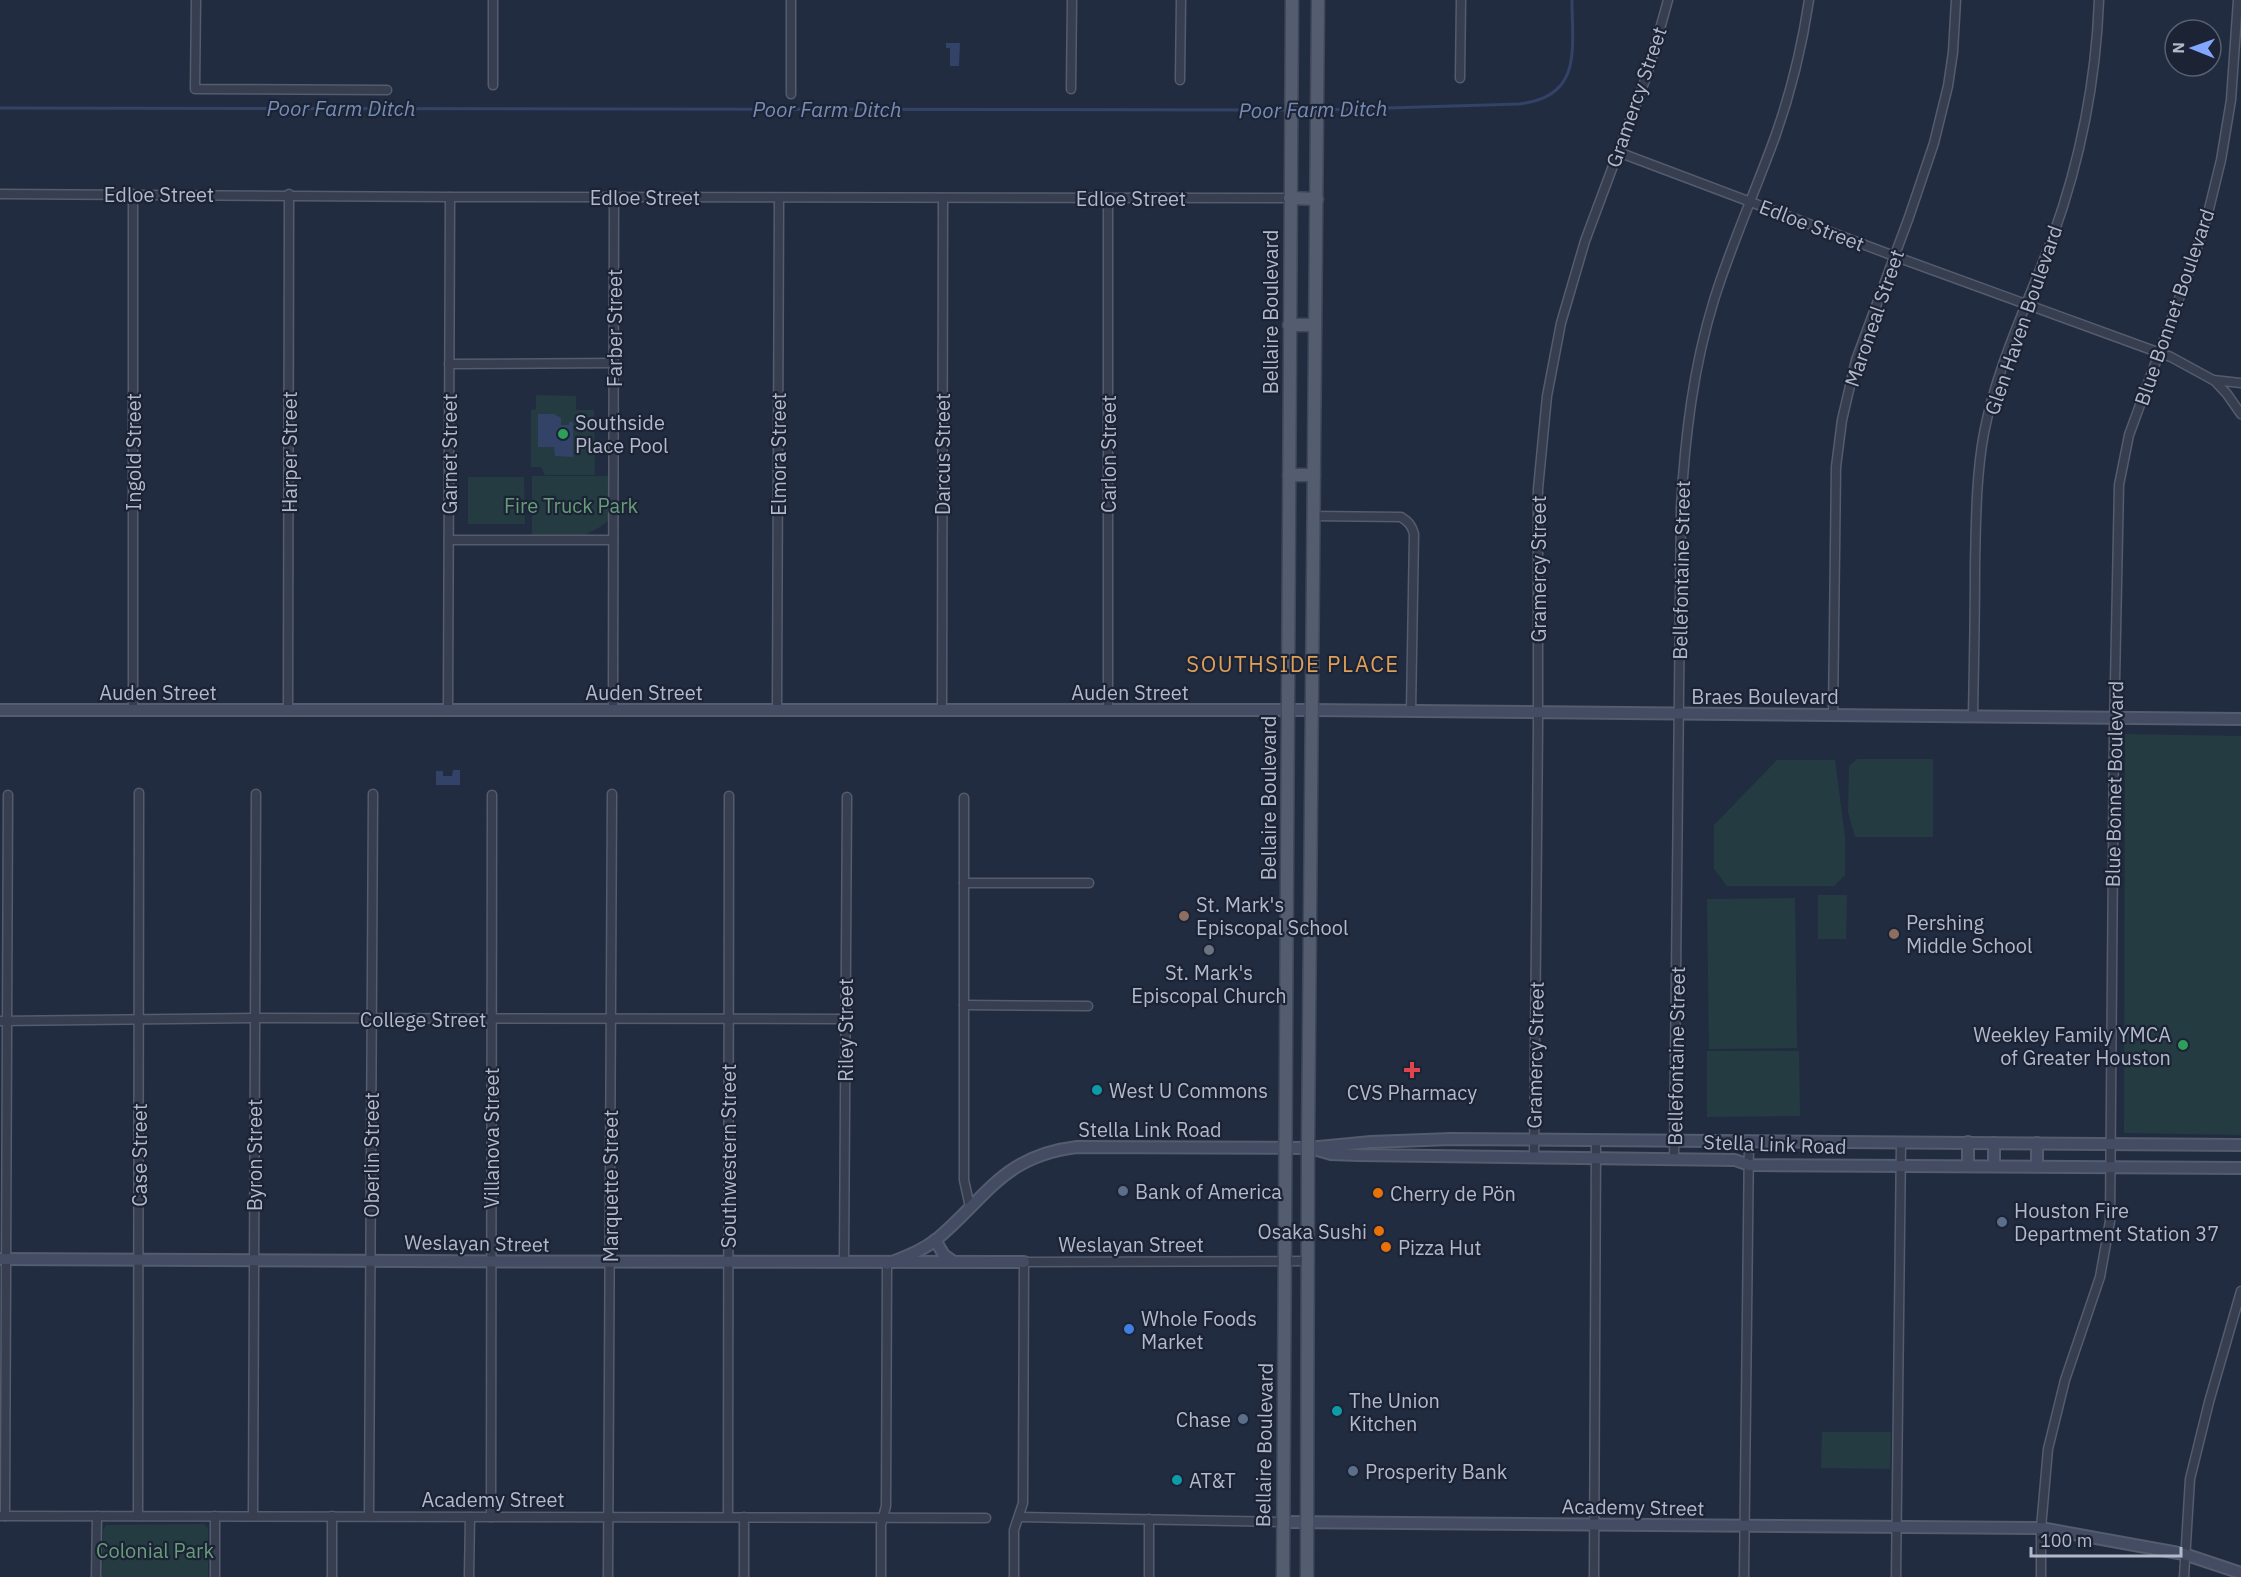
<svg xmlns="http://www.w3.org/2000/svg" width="2241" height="1577" font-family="'IBM Plex Sans',sans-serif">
  <rect width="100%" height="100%" fill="#222c40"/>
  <g fill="#243b41">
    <polygon points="536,395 576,396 576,410 594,410 595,475 545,475 541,467 531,467 531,410 536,409"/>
    <polygon points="532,476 608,476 609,520 600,527 585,535 532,535"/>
    <polygon points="468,477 524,477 525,524 468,524"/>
    <polygon points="2125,734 2241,736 2241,1135 2124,1133"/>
    <polygon points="1857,759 1933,759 1933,837 1855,837 1848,812 1849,766"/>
    <polygon points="1777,760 1835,760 1845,837 1845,875 1834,886 1727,886 1714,869 1714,825"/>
    <polygon points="1818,895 1847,895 1846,939 1818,939"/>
    <polygon points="1795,898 1797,1048 1709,1049 1707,899"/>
    <polygon points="1707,1051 1799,1051 1800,1116 1707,1117"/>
    <polygon points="1822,1432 1891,1432 1890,1469 1821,1468"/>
    <polygon points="204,1524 208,1528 208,1577 102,1577 103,1530 106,1525"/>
  </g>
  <g fill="#324367">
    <polygon points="946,43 960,43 959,66 950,66 950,48 946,48"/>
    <polygon points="538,414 554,414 561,418 561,425 569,425 569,422 573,422 573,457 555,456 554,447 538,447"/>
    <polygon points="453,770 460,770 460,785 436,785 436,771 443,771 443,776 452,776"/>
  </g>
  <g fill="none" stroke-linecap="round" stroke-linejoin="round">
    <g stroke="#324367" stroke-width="3">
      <polyline points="0,108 1288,110"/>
      <polyline points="1295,110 1315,110"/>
      <path d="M1322,110L1519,104C1583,97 1572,49 1572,0"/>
    </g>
    <g stroke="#545c6e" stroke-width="11">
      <g id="street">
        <polyline points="196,0 195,89 387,90"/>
        <polyline points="1460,78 1461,0"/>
        <polyline points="1180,80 1181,0"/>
        <polyline points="493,85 493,0"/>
        <polyline points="1071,89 1072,0"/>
        <polyline points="791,94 791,0"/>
        <polyline points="1618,152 1894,256 2171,357 2213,380 2241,383"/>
        <polyline points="0,194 450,197 1290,198"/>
        <polyline points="1108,198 1108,710"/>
        <polyline points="449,364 614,363"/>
        <polyline points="2214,380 2227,394 2241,414"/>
        <path d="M1313,516L1401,517C1409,522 1412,526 1414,534L1411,711"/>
        <polyline points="449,540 613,540"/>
        <polyline points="133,710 133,194"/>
        <polyline points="288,710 289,194"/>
        <polyline points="448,710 450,197"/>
        <polyline points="613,710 614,197"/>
        <polyline points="777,710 779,198"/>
        <polyline points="942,710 943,198"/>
        <polyline points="1833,715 1836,467 1842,420 1856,360 1909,217 1934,143 1948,86 1953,52 1956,0"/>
        <path d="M1973,715C1974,665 1975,615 1975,565C1976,521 1976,476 1984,433C1997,365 2029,301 2053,236C2080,161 2096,80 2099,0"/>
        <polyline points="964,798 964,1180 970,1207"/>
        <polyline points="964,883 1089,883"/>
        <polyline points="964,1005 1088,1006"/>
        <polyline points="0,1021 255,1018 845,1019"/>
        <polyline points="1534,1157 1538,727 1538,489 1547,396 1561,323 1585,241 1648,72 1668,0"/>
        <path d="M1674,1159L1681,507C1685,437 1693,368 1714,300C1731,245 1755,192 1775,137C1791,92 1802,47 1809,0"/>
        <polyline points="844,1262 847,797"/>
        <polyline points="0,1516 986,1518"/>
        <polyline points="5,1516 8,795"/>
        <polyline points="138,1516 139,793"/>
        <polyline points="253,1516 256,794"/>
        <polyline points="332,1516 332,1577"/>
        <polyline points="369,1516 373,794"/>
        <polyline points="491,1517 492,795"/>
        <polyline points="728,1517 729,796"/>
        <polyline points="1020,1517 1283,1522"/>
        <polyline points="96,1577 97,1516"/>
        <polyline points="215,1577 215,1516"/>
        <polyline points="469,1577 470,1517"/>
        <polyline points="608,1577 612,794"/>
        <polyline points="744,1577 744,1517"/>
        <polyline points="881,1577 881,1525 886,1506 887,1264"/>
        <polyline points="1014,1577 1014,1530 1023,1503 1024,1262 1308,1261"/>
        <polyline points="1149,1577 1149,1519"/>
        <polyline points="1594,1577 1596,1141"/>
        <polyline points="1744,1577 1749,1140"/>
        <polyline points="1896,1577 1901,1142"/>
        <polyline points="2041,1577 2041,1528 2048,1449 2065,1380 2100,1277 2110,1221 2114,731 2119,485 2129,435 2195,255 2209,209 2221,160 2231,100 2238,0"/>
        <polyline points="2184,1577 2190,1479 2209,1402 2241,1291"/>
      </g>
    </g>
    <g stroke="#545c6e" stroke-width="14">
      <g id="secondary">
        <polyline points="0,710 1312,710 2241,719"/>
        <polyline points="1314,1149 1331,1154 1359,1155 1735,1160 1749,1165 2241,1168"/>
        <polyline points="1968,1166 1968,1142"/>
        <polyline points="1994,1166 1994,1143"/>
        <polyline points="2037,1166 2037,1143"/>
        <polyline points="935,1240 944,1255 954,1262"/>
        <path d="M0,1259C341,1261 683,1263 1024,1262"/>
        <path d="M887,1264C904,1257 922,1251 937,1239C988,1196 1003,1156 1077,1147L1308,1148L1371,1142L1451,1139L2241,1145"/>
        <polyline points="1283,1522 2041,1528 2184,1554 2241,1573"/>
      </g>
    </g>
    <g stroke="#3f4759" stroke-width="15">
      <g id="primary">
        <polyline points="1290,198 1317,199"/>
        <polyline points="1289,325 1315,325"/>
        <polyline points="1289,475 1314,475"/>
        <polyline points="1283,1577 1292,0"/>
        <polyline points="1307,1577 1308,1148 1318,0"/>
      </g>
    </g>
    <use href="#street" stroke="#363e50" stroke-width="8"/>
    <use href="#secondary" stroke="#434c63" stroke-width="10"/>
    <use href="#primary" stroke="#545d70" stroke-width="12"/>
  </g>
  <g fill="#2e9e5b" stroke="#1b2335" stroke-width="2">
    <circle cx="563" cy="434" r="6"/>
    <circle cx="2183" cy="1045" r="6"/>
  </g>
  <g fill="#8d6e63" stroke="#1b2335" stroke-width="2">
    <circle cx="1184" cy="916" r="6"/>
    <circle cx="1894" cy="934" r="6"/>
  </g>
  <circle fill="#6b7280" stroke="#1b2335" stroke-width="2" cx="1209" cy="950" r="6"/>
  <path fill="#e0444e" stroke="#1b2335" stroke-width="2" d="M1409 1061h6v6h6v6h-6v6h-6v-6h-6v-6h6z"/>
  <g fill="#0f9aa8" stroke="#1b2335" stroke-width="2">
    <circle cx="1097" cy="1090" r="6"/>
    <circle cx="1337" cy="1411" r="6"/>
    <circle cx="1177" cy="1480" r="6"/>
  </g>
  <g fill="#5c6f8a" stroke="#1b2335" stroke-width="2">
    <circle cx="1123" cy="1191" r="6"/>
    <circle cx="2002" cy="1222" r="6"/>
    <circle cx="1243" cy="1419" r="6"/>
    <circle cx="1353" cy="1471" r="6"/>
  </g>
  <g fill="#e8710a" stroke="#1b2335" stroke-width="2">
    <circle cx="1378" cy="1193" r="6"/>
    <circle cx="1379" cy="1231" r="6"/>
    <circle cx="1386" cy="1247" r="6"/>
  </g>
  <circle fill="#3f7fe0" stroke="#1b2335" stroke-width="2" cx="1129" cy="1329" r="6"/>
  <g text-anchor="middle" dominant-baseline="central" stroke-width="4.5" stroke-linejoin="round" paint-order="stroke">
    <g font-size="20" fill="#b2b9cb" stroke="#1b2335">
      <text transform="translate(1636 97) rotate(-71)">Gramercy Street</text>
      <text x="159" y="194">Edloe Street</text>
      <text x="645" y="197">Edloe Street</text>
      <text x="1131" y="198">Edloe Street</text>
      <text transform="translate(1812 225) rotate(21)">Edloe Street</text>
      <text transform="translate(2174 307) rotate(-71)">Blue Bonnet Boulevard</text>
      <text transform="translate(1270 312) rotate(-90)">Bellaire Boulevard</text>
      <text transform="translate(1874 318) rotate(-71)">Maroneal Street</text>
      <text transform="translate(2023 320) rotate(-71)">Glen Haven Boulevard</text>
      <text transform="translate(614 328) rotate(-90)">Farber Street</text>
      <text transform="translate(133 452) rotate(-90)">Ingold Street</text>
      <text transform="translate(289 452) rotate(-90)">Harper Street</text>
      <text transform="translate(449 454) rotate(-90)">Garnet Street</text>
      <text transform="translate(778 454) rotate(-90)">Elmora Street</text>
      <text transform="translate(942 454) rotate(-90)">Darcus Street</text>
      <text transform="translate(1108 454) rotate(-90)">Carlon Street</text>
      <text transform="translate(1538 569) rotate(-90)">Gramercy Street</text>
      <text transform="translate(1681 570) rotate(-89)">Bellefontaine Street</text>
      <text x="158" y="692">Auden Street</text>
      <text x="644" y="692">Auden Street</text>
      <text x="1130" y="692">Auden Street</text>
      <text x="1765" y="696">Braes Boulevard</text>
      <text transform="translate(2114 784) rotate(-89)">Blue Bonnet Boulevard</text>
      <text transform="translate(1268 798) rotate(-90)">Bellaire Boulevard</text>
      <text x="423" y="1019">College Street</text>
      <text transform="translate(845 1030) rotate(-90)">Riley Street</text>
      <text transform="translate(1535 1055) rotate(-89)">Gramercy Street</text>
      <text transform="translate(1676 1056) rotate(-89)">Bellefontaine Street</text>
      <text x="1150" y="1129">Stella Link Road</text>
      <text transform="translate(491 1138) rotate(-90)">Villanova Street</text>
      <text transform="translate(1775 1144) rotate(2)">Stella Link Road</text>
      <text transform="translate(139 1155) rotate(-90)">Case Street</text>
      <text transform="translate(254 1155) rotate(-90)">Byron Street</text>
      <text transform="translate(371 1155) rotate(-90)">Oberlin Street</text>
      <text transform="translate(728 1156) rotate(-90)">Southwestern Street</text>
      <text transform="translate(610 1186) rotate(-90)">Marquette Street</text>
      <text transform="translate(477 1243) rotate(1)">Weslayan Street</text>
      <text x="1131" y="1244">Weslayan Street</text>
      <text transform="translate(1264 1445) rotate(-89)">Bellaire Boulevard</text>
      <text x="493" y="1499">Academy Street</text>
      <text transform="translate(1633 1507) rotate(1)">Academy Street</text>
    </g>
    <g font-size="20" fill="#b2b9cb" stroke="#1b2335" text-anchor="start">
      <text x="575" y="422">Southside<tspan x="575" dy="23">Place Pool</tspan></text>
      <text x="1196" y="904">St. Mark's<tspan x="1196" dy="23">Episcopal School</tspan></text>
      <text x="1906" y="922">Pershing<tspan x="1906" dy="23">Middle School</tspan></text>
      <text x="1209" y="972" text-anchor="middle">St. Mark's<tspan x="1209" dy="23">Episcopal Church</tspan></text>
      <text x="2171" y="1034" text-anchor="end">Weekley Family YMCA<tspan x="2171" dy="23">of Greater Houston</tspan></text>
      <text x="1109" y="1090">West U Commons</text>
      <text x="1412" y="1092" text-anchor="middle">CVS Pharmacy</text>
      <text x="1135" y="1191">Bank of America</text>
      <text x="1390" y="1193">Cherry de Pön</text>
      <text x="2014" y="1210">Houston Fire<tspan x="2014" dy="23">Department Station 37</tspan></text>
      <text x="1367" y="1231" text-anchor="end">Osaka Sushi</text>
      <text x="1398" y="1247">Pizza Hut</text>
      <text x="1141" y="1318">Whole Foods<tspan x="1141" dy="23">Market</tspan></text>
      <text x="1349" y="1400">The Union<tspan x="1349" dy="23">Kitchen</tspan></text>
      <text x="1231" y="1419" text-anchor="end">Chase</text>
      <text x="1365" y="1471">Prosperity Bank</text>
      <text x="1189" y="1480">AT&amp;T</text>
    </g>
    <g font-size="20" fill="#679e79" stroke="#1b2335">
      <text x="571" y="505">Fire Truck Park</text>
      <text x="155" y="1550">Colonial Park</text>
    </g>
    <g font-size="21" font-style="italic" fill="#768cb5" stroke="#1b2335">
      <text x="341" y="108">Poor Farm Ditch</text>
      <text x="827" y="109">Poor Farm Ditch</text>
      <text transform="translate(1313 109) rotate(-1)">Poor Farm Ditch</text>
    </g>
    <g font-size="22" letter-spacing="1.5" fill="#dfa058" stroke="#1b2335">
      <text x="1293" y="663">SOUTHSIDE PLACE</text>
    </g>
  </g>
  <g transform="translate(2193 48) rotate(271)"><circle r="28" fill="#1b2335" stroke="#575f71" stroke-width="1.5"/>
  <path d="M0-4.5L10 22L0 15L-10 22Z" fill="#83a7ff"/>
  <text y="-9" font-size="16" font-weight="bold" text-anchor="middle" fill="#b2b9cb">N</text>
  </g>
  <path d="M2031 1547v9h150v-9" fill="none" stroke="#b2b9cb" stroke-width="3"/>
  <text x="2040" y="1547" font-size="18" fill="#b2b9cb" stroke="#1b2335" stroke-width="4.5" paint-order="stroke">100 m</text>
</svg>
